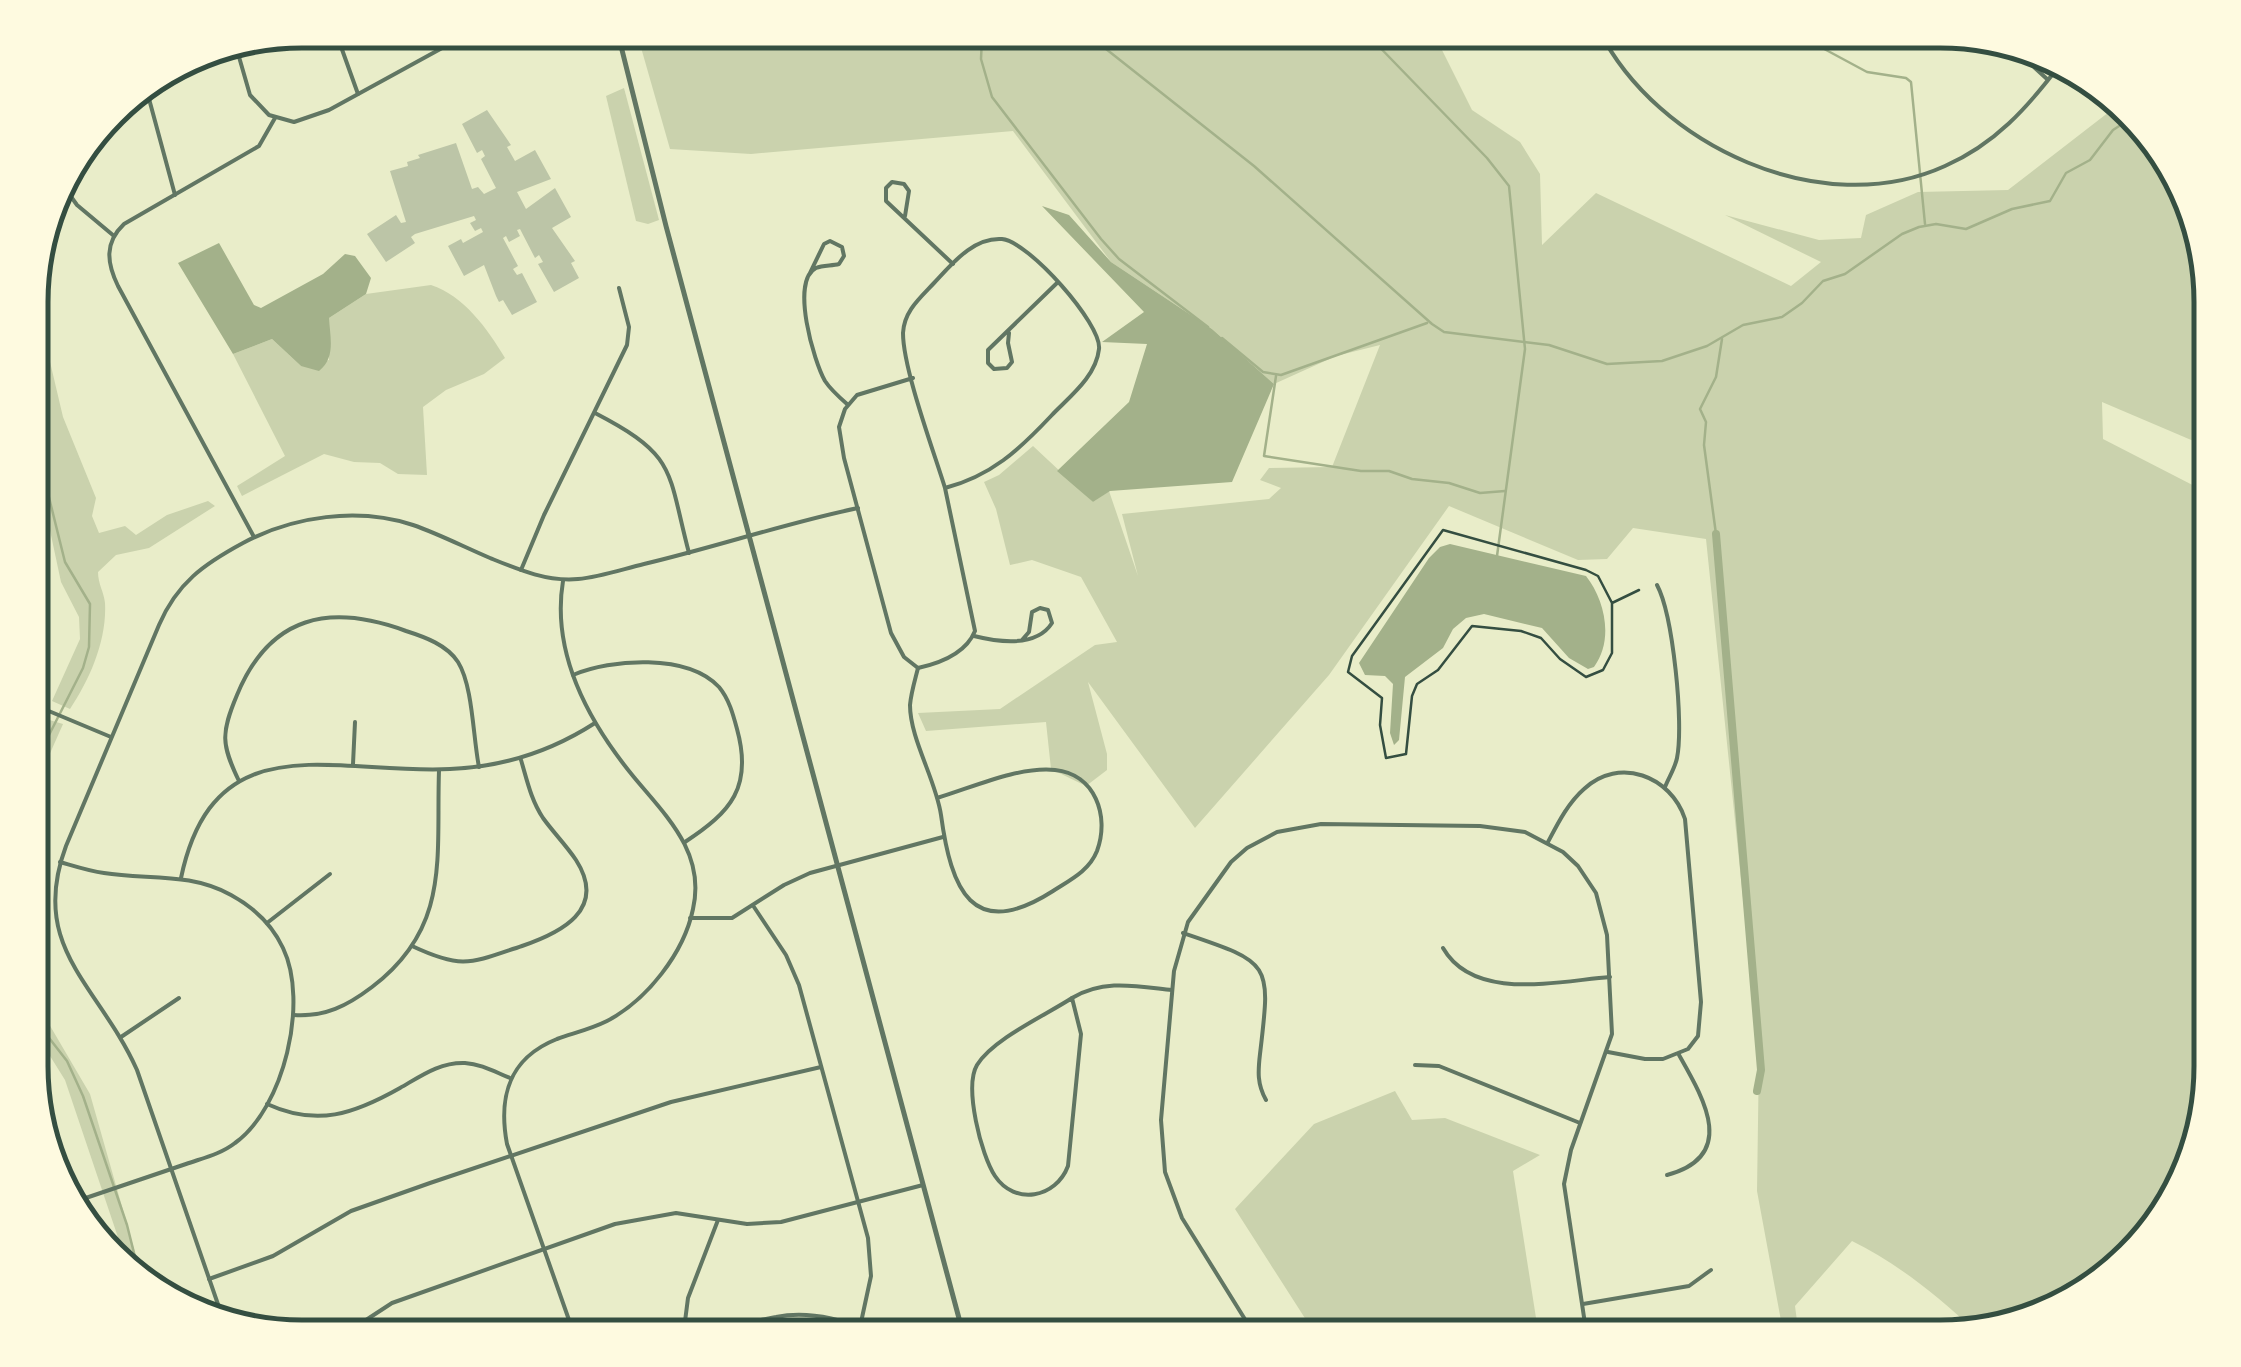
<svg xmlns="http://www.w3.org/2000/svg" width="2241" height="1367" font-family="Helvetica,sans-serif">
  <rect width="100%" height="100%" fill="#e9edc9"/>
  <g fill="#cad2ad">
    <path d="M636,30H1416L1437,40L1472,110L1520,142L1540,174L1542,245L1596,193L1791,286L1821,262L1725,215L1819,240L1861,238L1866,215L1918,192L2008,190L2118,105L2174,165L2210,284V448L2102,402L2103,439L2210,494V1082L2165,1216L2076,1300L1975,1331C1937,1295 1898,1264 1852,1241L1795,1306L1799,1336L1784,1337L1757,1191L1759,1054L1706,539L1633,528L1607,559L1578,560L1449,506L1329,675L1195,828L1088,682L1107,754V770L1086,786L1051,769L1046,722L926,731L918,713L1000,709L1095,645L1117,642L1081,577L1032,560L1010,565L996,509L984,482L999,475L1033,446L1093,502L1109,491L1138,576L1122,514L1269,499L1281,488L1260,480L1269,468L1332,467L1380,345L1336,356L1274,384L1212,329L1111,262L1013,131L751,154L670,149Z"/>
    <polygon points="624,88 659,220 648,224 636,221 606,96"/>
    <path d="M431,285C464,296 487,328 505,358L484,374L446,390L423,407L427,475L398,474L380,463L354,462L324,454L242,496L237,486L285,456L233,354L272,339L301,366L329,360V318L366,294Z"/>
    <path d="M32,313L47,349L63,417L96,498L92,516L99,533L125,526L136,535L167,515L208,501L215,506L149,548L116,555L98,572C98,584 104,592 105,603C107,640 90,679 70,709L52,701L80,639L79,617L61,582L32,446Z"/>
    <polygon points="46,719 63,724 32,794 32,751"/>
    <polygon points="32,995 90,1094 144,1284 129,1270 65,1080 32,1027"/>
    <polygon points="1395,1091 1412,1120 1445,1118 1540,1155 1513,1171 1539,1337 1317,1337 1235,1209 1314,1124"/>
  </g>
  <g fill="#a3b18a">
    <polygon points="1042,206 1069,215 1111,262 1212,329 1274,384 1232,482 1110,491 1093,502 1057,471 1129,402 1147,344 1102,342 1144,312"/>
    <path d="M219,243L254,305L261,308L323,274L345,254L355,256L371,278L366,294L329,318C330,337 336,358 319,371L301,366L272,339L233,354L178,263Z"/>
    <path d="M1450,544L1586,576C1605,600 1614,640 1594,667L1588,669L1569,658L1542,628L1484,614L1466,618L1453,629L1443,648L1405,677L1399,740L1394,745L1390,733L1393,684L1385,676L1365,675L1359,663L1429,558L1440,547Z"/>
  </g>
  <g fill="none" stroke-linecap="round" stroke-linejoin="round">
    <g stroke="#a3b18a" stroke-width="2.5">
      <polyline points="1082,30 1254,166 1432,324 1444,332 1549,345 1607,364 1662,361 1707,346 1743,325 1782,317 1802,303 1823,281 1845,274 1902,234 1919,227 1936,224 1966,229 2012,209 2050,201 2066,173 2090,160 2113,130 2130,119"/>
      <polyline points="1363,30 1487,158 1509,186 1525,349 1497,556"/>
      <polyline points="1789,30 1867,72 1906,78 1911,82 1925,224"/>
      <polyline points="982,38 981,59 992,97 1101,239 1119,259 1208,327"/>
      <polyline points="1222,338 1263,372 1281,375 1427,323"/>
      <polyline points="1276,376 1264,456 1361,471 1389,471 1412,479 1449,483 1480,493 1505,491"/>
      <polyline points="32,429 65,562 90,604 89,647 83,668 49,735 37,750 32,767"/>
      <polyline points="1716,534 1704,445 1706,422 1700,409 1716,377 1722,339"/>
      <polyline points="32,1016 67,1061 83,1096 127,1225 141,1281"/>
    </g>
    <polyline stroke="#a3b18a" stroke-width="8" points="1716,534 1761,1070 1757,1091"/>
  </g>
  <polygon fill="#bcc5a7" points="487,110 511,145 507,147 515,161 535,150 551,179 517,192 526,209 555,188 571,217 552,228 575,261 571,263 579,278 554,292 538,264 543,262 539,255 535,258 520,229 517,230 520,236 509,242 506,236 503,238 518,266 513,269 517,275 522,273 537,302 512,315 503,300 499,302 496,296 484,265 464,276 448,246 461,239 463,243 483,232 481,228 475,231 470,223 476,220 474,216 415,234 411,237 415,243 386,262 367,234 396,215 401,223 406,222 390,171 408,166 407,162 420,158 418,155 456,143 472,189 478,187 484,194 496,188 481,159 485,156 482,150 477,153 462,124"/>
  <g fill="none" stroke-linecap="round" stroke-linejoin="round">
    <polyline stroke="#344e41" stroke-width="2.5" points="1612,603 1598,576 1586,570 1443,530 1352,656 1348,672 1382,698 1380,725 1386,758 1406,754 1412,696 1417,684 1438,670 1472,626 1521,631 1541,638 1560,659 1586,677 1603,670 1612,653 1612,603 1639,590"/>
    <g stroke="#617663" stroke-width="4">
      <polyline points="335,30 358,94"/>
      <polyline points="443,30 450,44"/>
      <path d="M1599,30C1657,146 1822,222 1945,166C1995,144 2027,108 2059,66"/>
      <polyline points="1602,37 1616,30"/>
      <polyline points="235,43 250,95 269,115 294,122 329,110 475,30"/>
      <polyline points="2021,55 2047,79"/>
      <polyline points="145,84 175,195"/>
      <polyline points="59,180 77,205 114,236"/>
      <polyline points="905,216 909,191 904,184 892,182 886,188 886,201 953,264"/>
      <path d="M809,275L824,244L830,241L842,247L844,256L839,264C832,266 823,265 816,268C790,281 814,362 825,381C831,390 839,397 847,404"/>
      <polyline points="1009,333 1008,343 1012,362 1007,368 994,369 988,363 988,350 1057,283"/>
      <path d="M913,378L857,395L845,409L839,427L844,458L891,633L904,657L918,668C941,663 966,653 975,631L945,488C991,476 1019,450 1051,416C1069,397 1096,377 1099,349C1102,324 1028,241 1002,239C973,237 952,264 934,283C920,298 904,311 903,333C903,369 934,452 945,488"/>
      <path d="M595,413C678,456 667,470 689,553"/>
      <path d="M254,537L118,286C107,263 104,243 124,224L259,146L275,118"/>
      <polyline points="521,570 544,515 627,345 629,327 619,288"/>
      <path d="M563,581C551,654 588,721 633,776C665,815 706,852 693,909C684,953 647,1000 607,1021C591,1029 574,1033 557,1039C509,1058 498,1096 507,1144L575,1337"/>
      <path d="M1657,585C1673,615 1684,724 1677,758C1675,768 1669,777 1665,787"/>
      <path d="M974,636C998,642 1036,648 1052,623L1048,610L1040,608L1032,612L1029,632L1022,640"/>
      <path d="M918,668C915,680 911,693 910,705C910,739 936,780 941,815C951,889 972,943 1053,891C1070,880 1089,871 1097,851C1110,816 1095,774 1055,770C1019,766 971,788 937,798"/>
      <path d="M573,675C611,659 687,653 719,687C729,699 733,714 737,729C753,787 731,812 685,842"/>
      <polyline points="32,704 111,737"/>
      <polyline points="353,764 355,722"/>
      <path d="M239,781C221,744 221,733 237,695C270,615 330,603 406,631C425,637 447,645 458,662C473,686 473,738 479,767"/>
      <path d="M1548,842C1558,823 1568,803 1584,789C1619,756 1671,776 1685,819L1701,1002L1698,1036L1688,1049L1663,1059H1645L1608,1052"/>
      <path d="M60,862C74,866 89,871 104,873C147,880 190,872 231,895C253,907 272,924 283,948C309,1002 284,1108 235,1143C221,1154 203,1158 186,1164C148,1177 109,1190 71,1203"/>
      <path d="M181,878C214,721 334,775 450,769C503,767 550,752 595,723"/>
      <polyline points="754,907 786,955 799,985 868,1238 871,1276 860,1327"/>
      <polyline points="690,918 732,918 784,885 810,873 943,837"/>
      <polyline points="267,923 330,874"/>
      <path d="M1183,933C1272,963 1271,962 1260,1054C1258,1071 1257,1084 1266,1100"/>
      <path d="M412,946C463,970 471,963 522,946C560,933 608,910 576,860C566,845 553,832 543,818C531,800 527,780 521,760"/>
      <path d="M1443,948C1474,1002 1558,981 1610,977"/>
      <path d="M1072,998L1081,1034L1068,1166C1056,1198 1015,1206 995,1176C981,1155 964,1087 977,1065C993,1039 1046,1015 1072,998Z"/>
      <path d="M1072,998C1104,979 1135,986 1172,990"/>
      <path d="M294,1015C325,1017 347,1006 372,987C451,927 436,858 439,770"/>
      <polyline points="121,1037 179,998"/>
      <polyline points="1415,1065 1439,1066 1580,1123"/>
      <path d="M267,1104C317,1127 354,1114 400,1088C421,1076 440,1062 465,1063C481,1064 495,1072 510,1078"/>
      <path d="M1667,1175C1738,1156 1704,1099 1679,1055"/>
      <polyline points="209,1279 273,1256 351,1211 430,1183 671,1102 821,1067"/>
      <polyline points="1583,1304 1689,1286 1711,1270"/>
      <path d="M221,1313L137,1070C99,985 28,948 66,846L159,625C177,583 204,564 243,543C293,516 358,507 413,525C439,534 464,547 490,558C517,569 547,582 578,579C600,577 623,569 644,564C716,547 786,523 858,508"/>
      <polyline points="1133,1323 1151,1337"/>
      <path d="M683,1336C720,1333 742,1323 776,1317C811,1310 852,1321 884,1337"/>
      <polyline points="340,1337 392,1303 615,1224 676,1213 747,1224 781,1222 923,1185"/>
      <polyline points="683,1337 688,1298 718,1220"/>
      <polyline points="1256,1337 1182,1218 1165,1172 1161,1120 1174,971 1188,922 1231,862 1247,848 1277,832 1321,824 1480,826 1525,832 1563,852 1578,866 1596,893 1607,935 1612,1034 1571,1150 1564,1184 1587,1337"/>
    </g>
    <polyline stroke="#617663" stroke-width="5" points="617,30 666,226 964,1337"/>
  </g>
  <path d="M0 0H2241V1367H0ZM302 48H1940A254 254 0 0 1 2194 302V1066A254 254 0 0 1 1940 1320H302A254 254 0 0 1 48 1066V302A254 254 0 0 1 302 48Z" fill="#fefae0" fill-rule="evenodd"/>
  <path fill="none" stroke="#344e41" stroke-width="5" d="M302 48H1940A254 254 0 0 1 2194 302V1066A254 254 0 0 1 1940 1320H302A254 254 0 0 1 48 1066V302A254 254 0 0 1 302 48Z"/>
</svg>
